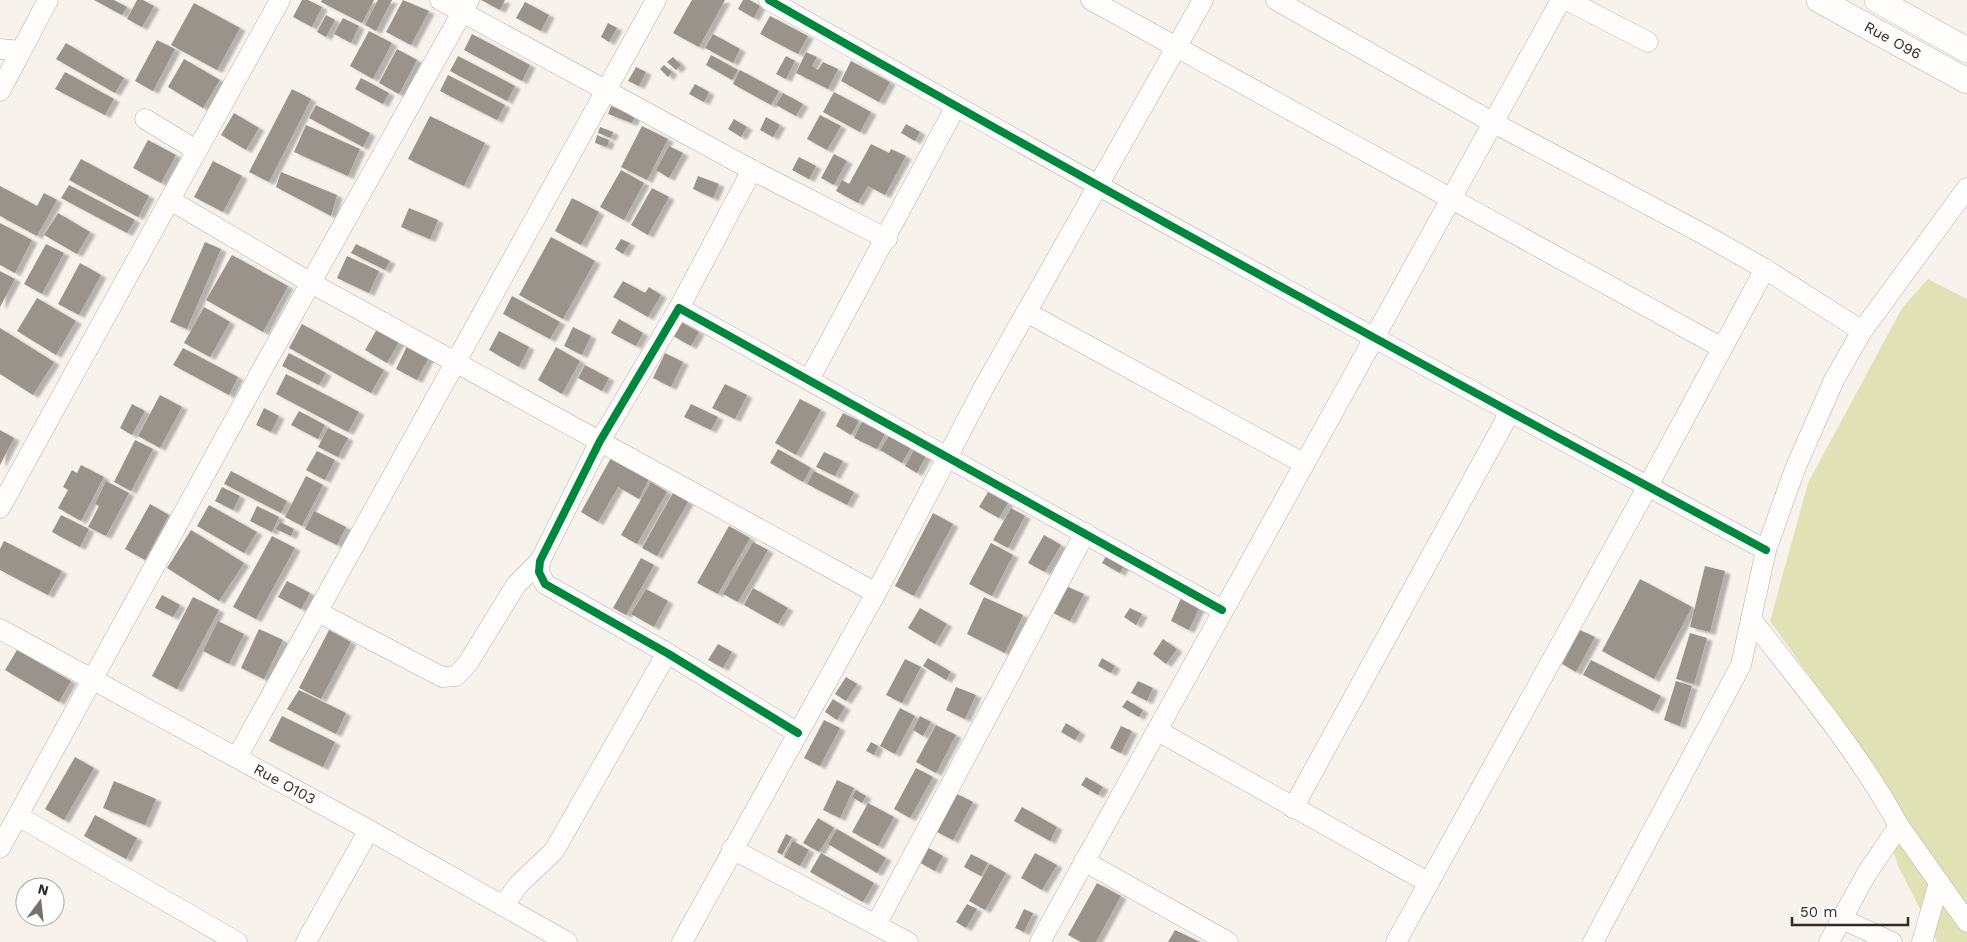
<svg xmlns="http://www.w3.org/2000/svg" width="1967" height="942" font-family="'Work Sans',sans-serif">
  <defs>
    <filter id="shadow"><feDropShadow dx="5.5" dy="3" stdDeviation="1" flood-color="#0004"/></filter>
  </defs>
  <rect width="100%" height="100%" fill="#f7f2ec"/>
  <polygon fill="#e0e2b6" points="1928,279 1967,299 1967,942 1937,942 1898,866 1863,751 1770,621 1808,483 1902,308"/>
  <g fill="#9a938c" filter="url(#shadow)">
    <polygon points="94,0 114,0 127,7 122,15"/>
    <polygon points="137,0 143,0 154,6 142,27 127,19"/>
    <polygon points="302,0 308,0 322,7 312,27 293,17"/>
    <polygon points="322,0 374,0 362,23 321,2"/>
    <polygon points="378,0 392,0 376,31 365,25"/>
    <polygon points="403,0 429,11 411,45 386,32"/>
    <polygon points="481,0 505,0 500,10"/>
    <polygon points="692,0 725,0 699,47 673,33"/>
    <polygon points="743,0 750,0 760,6 754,18 738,9"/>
    <polygon points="525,2 549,15 541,31 516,18"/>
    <polygon points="194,3 240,28 217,70 171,45"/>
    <polygon points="326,15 335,20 326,37 317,32"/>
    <polygon points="770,16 808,36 798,54 760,34"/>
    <polygon points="343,18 359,26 351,43 334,34"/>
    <polygon points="608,23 617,28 609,42 601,37"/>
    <polygon points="369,31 392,43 373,79 350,66"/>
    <polygon points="472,34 530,65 522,81 464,50"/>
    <polygon points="713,34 740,49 733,63 705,48"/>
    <polygon points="157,40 175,49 153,91 135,81"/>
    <polygon points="66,43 124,78 115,93 56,59"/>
    <polygon points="397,49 417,60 399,94 379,83"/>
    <polygon points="806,52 817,57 812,66 818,70 823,62 838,69 828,89 796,73"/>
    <polygon points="711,55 738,70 732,80 706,65"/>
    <polygon points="458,56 515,86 507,101 450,71"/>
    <polygon points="786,56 795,61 786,79 776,74"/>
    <polygon points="673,57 681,65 676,70 667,62"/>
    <polygon points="184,59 220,80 203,108 168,87"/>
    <polygon points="851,61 890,82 879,102 841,81"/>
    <polygon points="664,65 672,72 668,77 660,69"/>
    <polygon points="636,67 646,72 639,86 628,81"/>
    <polygon points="740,70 779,91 771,105 733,84"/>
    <polygon points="65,72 114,99 105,115 55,89"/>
    <polygon points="448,75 505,105 497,120 440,91"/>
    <polygon points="361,78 389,93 383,104 355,89"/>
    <polygon points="695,84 709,92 704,102 689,94"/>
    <polygon points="292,89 311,99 269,182 249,172"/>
    <polygon points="834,92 871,112 860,132 823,112"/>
    <polygon points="783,93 803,104 796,116 776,105"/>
    <polygon points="316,105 370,133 363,147 309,118"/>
    <polygon points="611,106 635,116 632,123 608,114"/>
    <polygon points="234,113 259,128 246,150 221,135"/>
    <polygon points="820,115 841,126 827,150 807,139"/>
    <polygon points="430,116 485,143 464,186 408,159"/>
    <polygon points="766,117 780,125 773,137 760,130"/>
    <polygon points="734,119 747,127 741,137 728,129"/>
    <polygon points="906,124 920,132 915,141 901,133"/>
    <polygon points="306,125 360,149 348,176 294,152"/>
    <polygon points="642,126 668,139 647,180 621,167"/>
    <polygon points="600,127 613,132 611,138 598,133"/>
    <polygon points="597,135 609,140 607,147 595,143"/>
    <polygon points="148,140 176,155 161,183 133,168"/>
    <polygon points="871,144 889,153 891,149 906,156 885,195 868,186 858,203 836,191 842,180 849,184"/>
    <polygon points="669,146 683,153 669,178 656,170"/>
    <polygon points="834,154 847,161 834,185 821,178"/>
    <polygon points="799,157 816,166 809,179 792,170"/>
    <polygon points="81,159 149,196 138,217 69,180"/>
    <polygon points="213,161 242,176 223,212 194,197"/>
    <polygon points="621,170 644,183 624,220 600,207"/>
    <polygon points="281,172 337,195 331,216 276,187"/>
    <polygon points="698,176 719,184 713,198 693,189"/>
    <polygon points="69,185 135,220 127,233 61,198"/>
    <polygon points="0,186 37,206 44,193 57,200 37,236 0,216"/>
    <polygon points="652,188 669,197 648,235 631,225"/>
    <polygon points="572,198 599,212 581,245 555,231"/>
    <polygon points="409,208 438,220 430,239 401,227"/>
    <polygon points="58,213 90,232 77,254 44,235"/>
    <polygon points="0,223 32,240 15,273 0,265"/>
    <polygon points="551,237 595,261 563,319 519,295"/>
    <polygon points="621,239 630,243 623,254 615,249"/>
    <polygon points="205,242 221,249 187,329 170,322"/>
    <polygon points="46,244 64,253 42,294 24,284"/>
    <polygon points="356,244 390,261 385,270 351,253"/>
    <polygon points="232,255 288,286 263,332 206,300"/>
    <polygon points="347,256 379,271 369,293 337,278"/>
    <polygon points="80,263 101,275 79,315 58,304"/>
    <polygon points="0,271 15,279 0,307"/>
    <polygon points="623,281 645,293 649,287 661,295 648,317 613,297"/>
    <polygon points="512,296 560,322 550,339 503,314"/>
    <polygon points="37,298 76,321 56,355 17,331"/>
    <polygon points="204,307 230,322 210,357 184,343"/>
    <polygon points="619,319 643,333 636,346 611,333"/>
    <polygon points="681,322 699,332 691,346 673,336"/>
    <polygon points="302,324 384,370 371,393 289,348"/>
    <polygon points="573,327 591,336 582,355 564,346"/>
    <polygon points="0,328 54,362 33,395 0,374"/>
    <polygon points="377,329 399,342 387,363 365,350"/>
    <polygon points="499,331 529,347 519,367 489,350"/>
    <polygon points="407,346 429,357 417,380 396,369"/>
    <polygon points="556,347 580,361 562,394 538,380"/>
    <polygon points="183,348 238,377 229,395 173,365"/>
    <polygon points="289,353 326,373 319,385 282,366"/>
    <polygon points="665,353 683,362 671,387 653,378"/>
    <polygon points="585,365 609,378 602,391 578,378"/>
    <polygon points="286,374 359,412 348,432 276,394"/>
    <polygon points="725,384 747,395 735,419 712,408"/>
    <polygon points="160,395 182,407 160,448 138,436"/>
    <polygon points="800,399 821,410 796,455 775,443"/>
    <polygon points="132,404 145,411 132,435 120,428"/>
    <polygon points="691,404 718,417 711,430 684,417"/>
    <polygon points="264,408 279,416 271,432 256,425"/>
    <polygon points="299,411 325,425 318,439 291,425"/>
    <polygon points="843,413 859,421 851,435 836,426"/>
    <polygon points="862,422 885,434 877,449 854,438"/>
    <polygon points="328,428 348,438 338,457 318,447"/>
    <polygon points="0,430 14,438 0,465"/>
    <polygon points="889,436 911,448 902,463 880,450"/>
    <polygon points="135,440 153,449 131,491 114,482"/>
    <polygon points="778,449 811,468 803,482 770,463"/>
    <polygon points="914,450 926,456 917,473 905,466"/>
    <polygon points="317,451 335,460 325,480 306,470"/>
    <polygon points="824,452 843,461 835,476 816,467"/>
    <polygon points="611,458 649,479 639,499 618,487 598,522 581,512"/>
    <polygon points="81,465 104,477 81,521 58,508 68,490 63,487 72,470 77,473"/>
    <polygon points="231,471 287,501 281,513 224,484"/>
    <polygon points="814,471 854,492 847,505 807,484"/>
    <polygon points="306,476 323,485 302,526 285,517"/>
    <polygon points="106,481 129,493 106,536 88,527 99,506 95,504"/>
    <polygon points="651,482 667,492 637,544 621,535"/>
    <polygon points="222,487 240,496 233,510 215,501"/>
    <polygon points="988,492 1008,503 999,518 979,507"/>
    <polygon points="673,493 688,502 657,556 642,548"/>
    <polygon points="150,504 169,515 145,560 125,549"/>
    <polygon points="209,505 257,532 244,553 197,526"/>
    <polygon points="257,506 279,517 272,532 250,521"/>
    <polygon points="1011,508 1025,516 1008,548 993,540"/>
    <polygon points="314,511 346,527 337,545 305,529"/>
    <polygon points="933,513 953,524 914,596 895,586"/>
    <polygon points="61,515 89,529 80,547 52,532"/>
    <polygon points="280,522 294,529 291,536 276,529"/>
    <polygon points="729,526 750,538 718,594 697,583"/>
    <polygon points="191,530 244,563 219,601 167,568"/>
    <polygon points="1044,535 1061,545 1045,572 1028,563"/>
    <polygon points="272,536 295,548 256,619 233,607"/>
    <polygon points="4,541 62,571 48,595 0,570 0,549"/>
    <polygon points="753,542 768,550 738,602 723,594"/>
    <polygon points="991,543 1013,555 992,596 969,584"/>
    <polygon points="1109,551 1126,562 1120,573 1102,563"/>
    <polygon points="641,558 654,565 626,615 613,608"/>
    <polygon points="1705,566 1725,571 1710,632 1690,627"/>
    <polygon points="1640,579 1692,607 1654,679 1602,651"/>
    <polygon points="287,581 310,593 301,609 278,597"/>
    <polygon points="1066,586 1084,594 1070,621 1053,613"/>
    <polygon points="753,588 788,608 778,624 744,605"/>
    <polygon points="646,589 668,601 654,627 631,614"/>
    <polygon points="162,595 180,605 173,617 155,608"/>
    <polygon points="193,597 219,610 177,689 152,676"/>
    <polygon points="984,597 1023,615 1005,653 967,634"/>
    <polygon points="1181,598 1200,606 1189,630 1171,621"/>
    <polygon points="920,608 947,624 935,644 908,628"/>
    <polygon points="1130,608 1142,614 1136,625 1124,617"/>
    <polygon points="218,621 244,634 229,664 203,651"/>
    <polygon points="259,629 283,640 264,679 241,668"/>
    <polygon points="329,630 351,642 321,699 299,688"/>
    <polygon points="1580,630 1595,637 1576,672 1562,664"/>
    <polygon points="1690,633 1707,638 1694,684 1676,679"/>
    <polygon points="1163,639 1177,649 1166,664 1153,654"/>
    <polygon points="718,644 732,652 723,668 708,660"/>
    <polygon points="17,650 71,681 59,702 5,670"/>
    <polygon points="928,658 951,672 946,680 923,666"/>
    <polygon points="1102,658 1115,666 1111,673 1098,666"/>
    <polygon points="905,659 921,667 902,703 886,695"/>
    <polygon points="1591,660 1661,696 1653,711 1583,675"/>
    <polygon points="846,677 857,684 846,701 835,694"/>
    <polygon points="1138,681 1153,688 1147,701 1131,693"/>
    <polygon points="1676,681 1692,686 1680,726 1664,720"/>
    <polygon points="956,687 976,695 965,719 946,710"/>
    <polygon points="299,690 346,713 336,734 287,709"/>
    <polygon points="833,699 845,707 837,720 825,712"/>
    <polygon points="1127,700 1143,710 1139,717 1122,707"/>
    <polygon points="900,708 915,716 895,754 880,746"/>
    <polygon points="282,716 335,742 323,767 269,741"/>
    <polygon points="920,716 931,722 923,736 913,730"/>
    <polygon points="824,720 840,728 820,766 804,758"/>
    <polygon points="1066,723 1080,732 1075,740 1061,732"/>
    <polygon points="936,725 956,735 936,773 916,762"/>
    <polygon points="1121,726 1132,731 1121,753 1110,748"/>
    <polygon points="871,742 878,746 874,755 866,751"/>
    <polygon points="75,757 94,768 64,820 45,809"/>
    <polygon points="916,768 933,777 910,818 894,809"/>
    <polygon points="1086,777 1103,787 1098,795 1081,785"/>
    <polygon points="837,780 854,788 840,818 823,810"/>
    <polygon points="114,781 156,799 145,825 103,808"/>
    <polygon points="856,790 866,796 862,803 852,797"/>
    <polygon points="955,793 973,802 953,840 935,831"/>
    <polygon points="868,803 894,817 878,846 852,832"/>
    <polygon points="1022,807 1057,827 1050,841 1014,821"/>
    <polygon points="95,815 137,838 126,859 84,836"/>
    <polygon points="818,818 834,828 819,852 803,843"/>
    <polygon points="837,829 886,858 877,873 828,844"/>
    <polygon points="786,834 792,837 782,855 777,852"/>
    <polygon points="793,841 809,850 800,866 784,857"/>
    <polygon points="925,846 943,856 935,871 917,861"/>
    <polygon points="821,853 874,883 863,902 810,872"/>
    <polygon points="1035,853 1057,865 1042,890 1021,878"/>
    <polygon points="971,854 988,863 981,876 964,867"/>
    <polygon points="990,864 1006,873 985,910 969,901"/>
    <polygon points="1097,883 1121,896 1096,942 1081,942 1068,935"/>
    <polygon points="967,904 977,909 966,928 956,922"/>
    <polygon points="1024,909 1033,913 1024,932 1015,928"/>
    <polygon points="1175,930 1200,942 1168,942"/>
  </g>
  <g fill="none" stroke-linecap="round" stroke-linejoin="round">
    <g stroke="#b6afa8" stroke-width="21">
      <g id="minor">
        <polyline points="440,0 752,170 887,239"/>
        <path d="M769,0C1098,188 1431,370 1766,550"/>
        <polyline points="1091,0 1722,348"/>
        <polyline points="1276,0 1492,122 1705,235 1765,269 1862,331"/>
        <polyline points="1567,0 1648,42"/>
        <polyline points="0,49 21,51"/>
        <polyline points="0,91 48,0"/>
        <polyline points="145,119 196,150"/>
        <polyline points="170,200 311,283 876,593"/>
        <polyline points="679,308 752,170"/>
        <polyline points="1026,312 1303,463"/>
        <polyline points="809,380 956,106"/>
        <polyline points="0,508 280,0"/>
        <polyline points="318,612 442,677 456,676 468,663 516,585 540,561"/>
        <path d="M1751,619C1803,686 1858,751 1899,826L1867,873L1829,942"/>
        <path id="s1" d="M0,629L369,830L567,942"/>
        <polyline points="1158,731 1429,883"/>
        <polyline points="798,733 667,653 545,584 539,572 540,561 600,441 679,308 1222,610"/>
        <polyline points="237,757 656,0"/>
        <polyline points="1293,808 1510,412"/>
        <polyline points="18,816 237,942"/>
        <polyline points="1899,826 1967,922"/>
        <polyline points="0,848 263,368 469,0"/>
        <polyline points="732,849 908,942"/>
        <polyline points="1084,861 1228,942"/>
        <polyline points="503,906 519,884 554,851 667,653"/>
        <polyline points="1842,919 1892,942"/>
        <polyline points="876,925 1085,533"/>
        <polyline points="306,942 369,830"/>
        <polyline points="682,942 876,593 984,387 1203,0"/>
        <polyline points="1040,942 1561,0"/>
        <polyline points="1396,942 1648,486 1765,269"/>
        <polyline points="1593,942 1741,665 1766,550 1795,469 1834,380 1862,331 1967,188"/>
        <polyline points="1922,942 1939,882"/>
      </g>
    </g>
    <g stroke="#b6afa8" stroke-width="26">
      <g id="major">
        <path id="s2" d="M1819,0L1967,81"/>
        <polyline points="1877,0 1967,50"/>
      </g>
    </g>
    <use href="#minor" stroke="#fefdfc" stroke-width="20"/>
    <use href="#major" stroke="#fefdfc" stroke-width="25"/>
    <g stroke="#fff" stroke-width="11">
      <g id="cycleway">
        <path d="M769,0C1098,188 1431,370 1766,550"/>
        <polyline points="798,733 667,653 545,584 539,572 540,561 600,441 679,308 1222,610"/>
      </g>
    </g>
    <use href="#cycleway" stroke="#00873e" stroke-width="8"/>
  </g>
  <g text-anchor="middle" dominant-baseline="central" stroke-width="5" stroke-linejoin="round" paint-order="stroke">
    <g font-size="15" fill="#342b22" stroke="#fff">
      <text stroke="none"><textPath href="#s2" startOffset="84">Rue O96</textPath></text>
      <text stroke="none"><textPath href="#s1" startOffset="324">Rue O103</textPath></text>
    </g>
  </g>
  <g transform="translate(40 902) rotate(15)"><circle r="24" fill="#ffffff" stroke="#aeaaa7"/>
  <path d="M0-4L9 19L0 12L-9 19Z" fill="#787169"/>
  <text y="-8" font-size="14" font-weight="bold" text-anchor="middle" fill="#342b22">N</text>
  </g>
  <path d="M1792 917v8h116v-8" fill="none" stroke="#342b22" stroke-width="2.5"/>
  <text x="1800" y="917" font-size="15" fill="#342b22" stroke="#ffffff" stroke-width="4" paint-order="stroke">50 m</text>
</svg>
